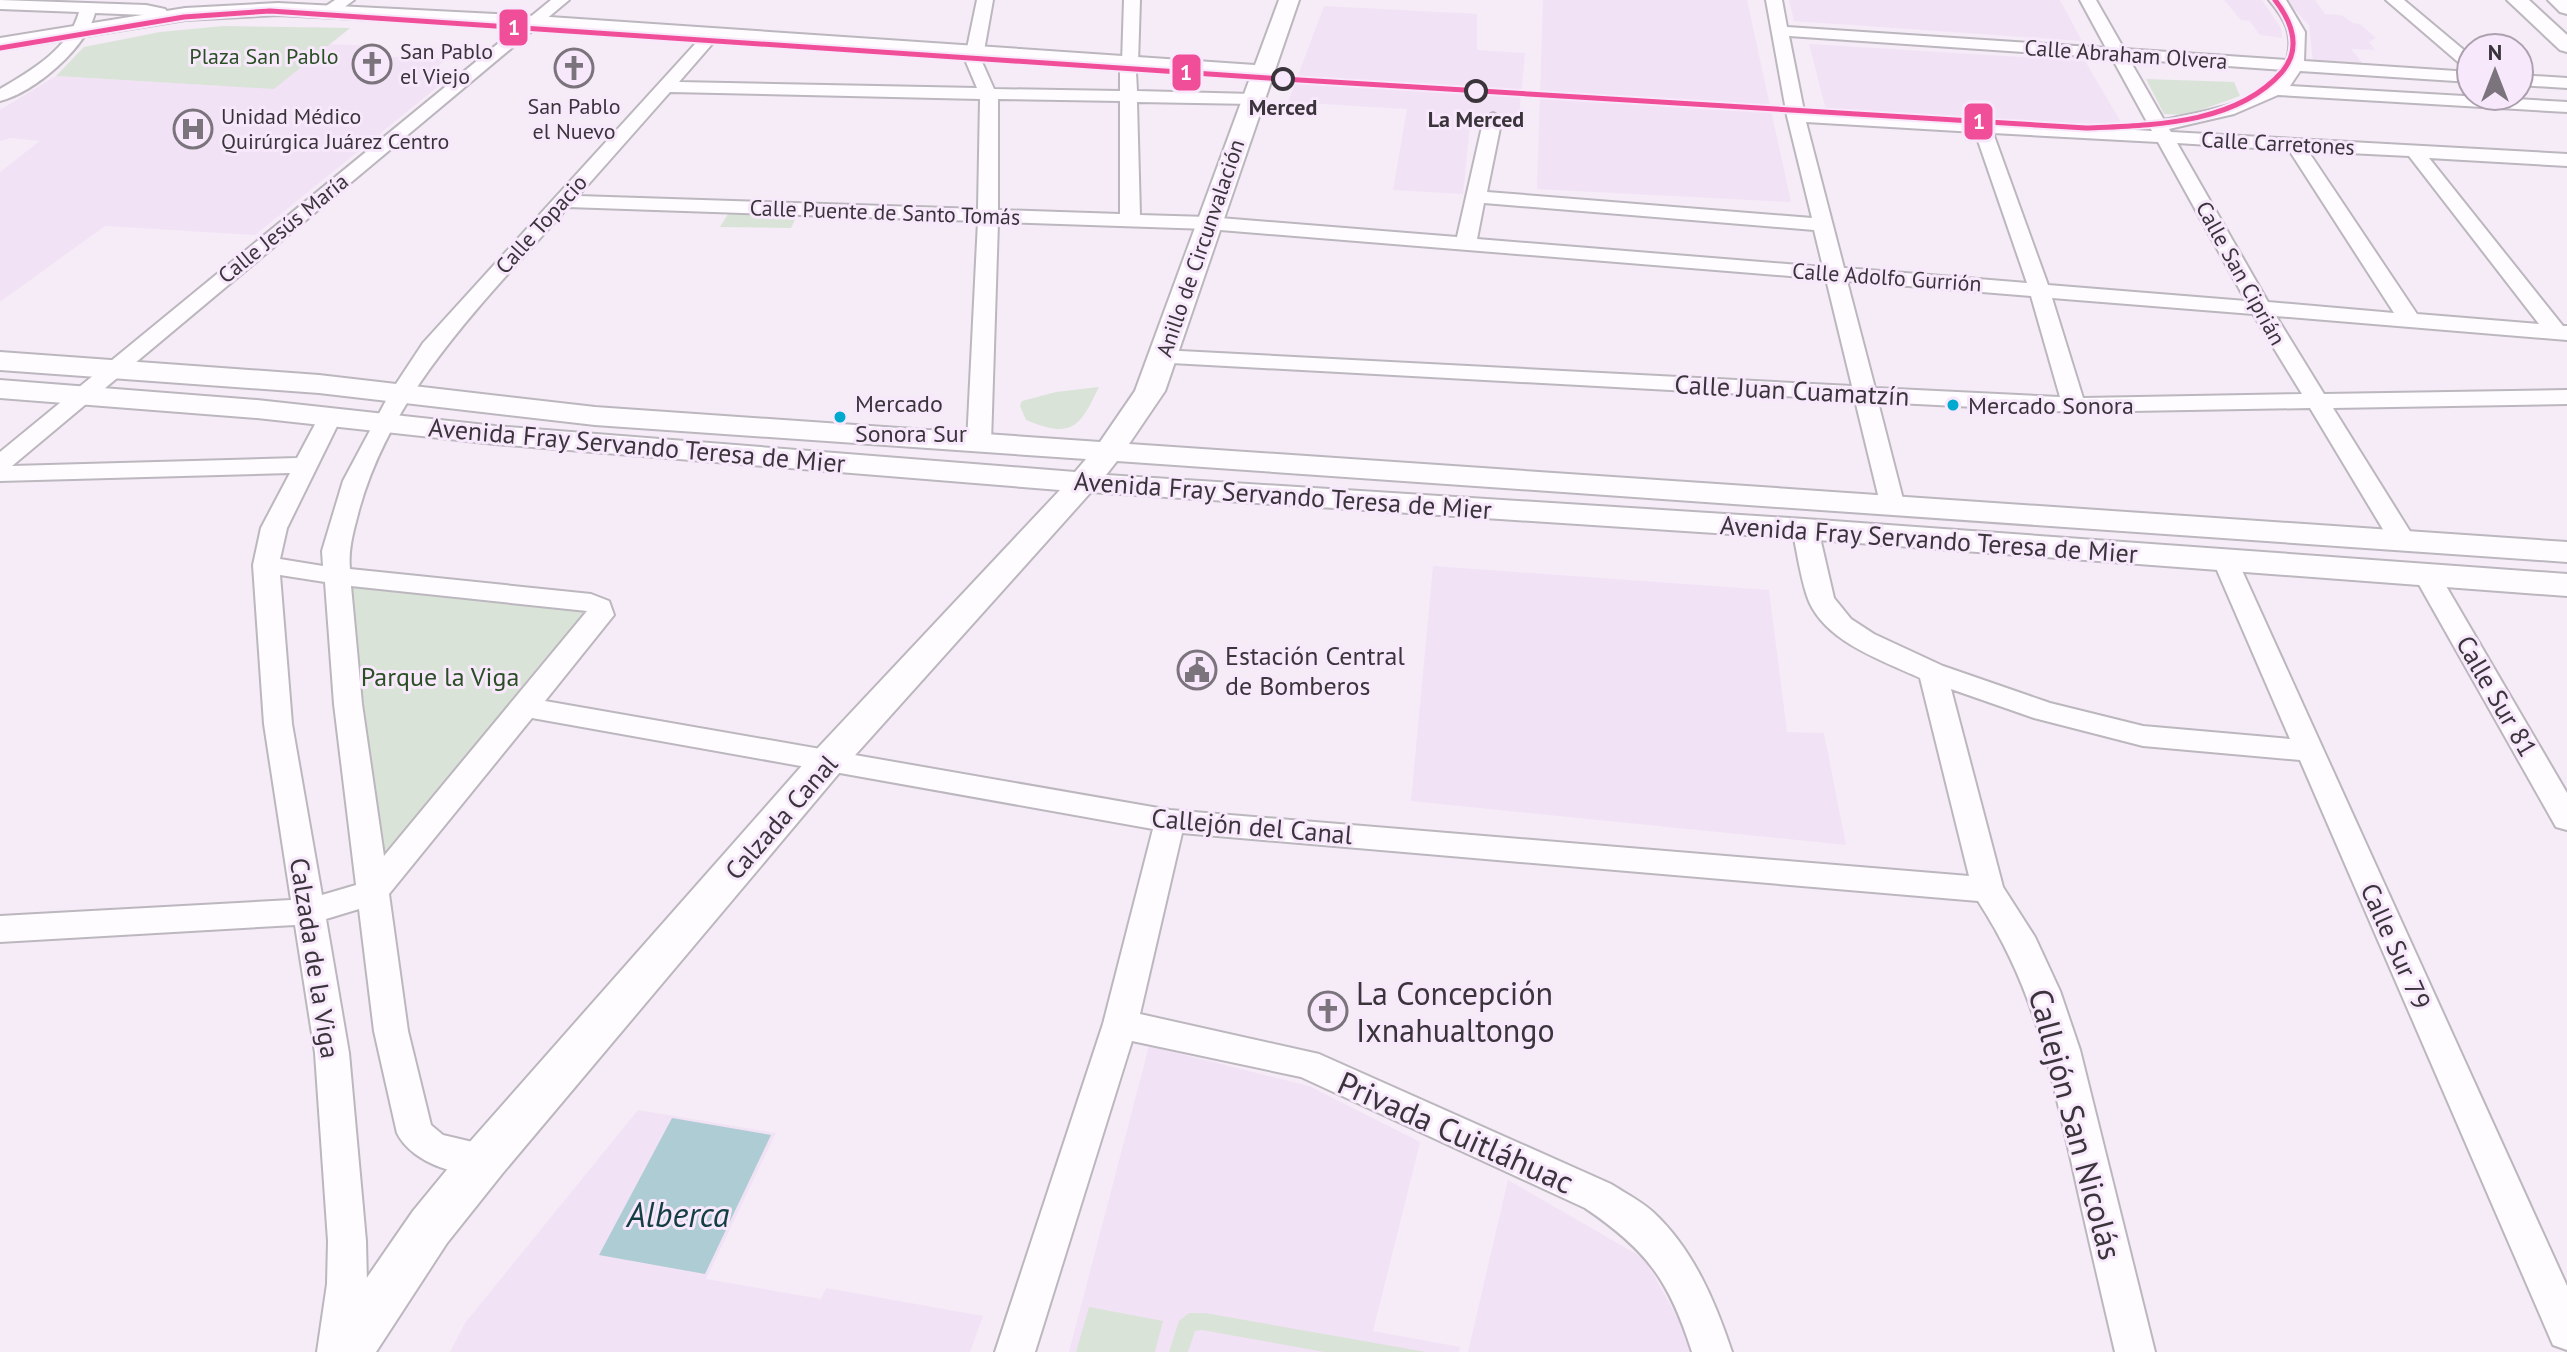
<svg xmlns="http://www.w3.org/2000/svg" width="2567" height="1352" font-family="'PT Sans',sans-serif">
  <rect width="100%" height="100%" fill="#f5ecf7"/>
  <g fill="#f2e2f5">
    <polygon points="1543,0 1747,0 1791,202 1537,189"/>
    <polygon points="1789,0 2060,0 2082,41 1794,21"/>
    <polygon points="2224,0 2262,0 2281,28 2282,38 2260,35 2250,21 2241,20"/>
    <polygon points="2286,0 2315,0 2325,14 2341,15 2353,23 2360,24 2376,38 2369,42 2375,50 2351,49 2363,64 2313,61 2309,25"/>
    <polygon points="1324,6 1477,14 1477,50 1525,53 1519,116 1471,114 1463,194 1393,190 1407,109 1288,102"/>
    <polygon points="311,27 349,29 330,44 372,46 362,56 447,59 424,78 446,80 255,235 105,226 0,302 0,172 40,141 11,138 0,141 0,110 56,76 223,86"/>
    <polygon points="1809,44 2085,61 2123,126 1826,110"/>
    <polygon points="1433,566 1769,590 1787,732 1824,733 1846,845 1411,801"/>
    <polygon points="1149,1046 1309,1086 1420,1142 1373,1331 1460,1347 1459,1352 1069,1352"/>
    <polygon points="638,1110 776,1133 706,1279 821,1299 826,1288 983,1316 970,1352 450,1352 465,1323"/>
    <polygon points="1508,1180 1645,1259 1696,1352 1468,1352"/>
  </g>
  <g fill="#dae3d8">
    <polygon points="224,26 350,28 274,89 56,76 84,47 160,32"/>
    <polygon points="2146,79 2234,82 2240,96 2187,115 2164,114"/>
    <polygon points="730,211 799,212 791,228 720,227"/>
    <path d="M1099,387C1079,428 1072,439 1026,420L1020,406L1022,401L1056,392Z"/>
    <polygon points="355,586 585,609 589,613 379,863 348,589"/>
    <polygon points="1089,1307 1163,1321 1155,1352 1076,1352"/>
    <polygon points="1189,1313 1205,1313 1426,1352 1324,1352 1202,1330 1195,1331 1188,1352 1169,1352 1179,1321"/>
  </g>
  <polygon fill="#aeccd4" points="672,1118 771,1135 705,1274 599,1255"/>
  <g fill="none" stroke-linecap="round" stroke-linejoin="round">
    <g stroke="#bcb6be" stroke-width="4">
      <g id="minor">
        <path d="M0,0L146,5L165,9L171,16L163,21L146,15L95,13C86,48 35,92 0,101V89C32,70 69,49 79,12L0,9Z"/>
        <polygon points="335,0 354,0 335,14 323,14 323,8"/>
        <path d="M551,0H569L12,466L297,458L321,413H337L341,418L287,528L280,559L323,566L322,551L343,481L390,393L423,343L705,33L711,31L719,36L679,82L977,88L966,62V53L977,0H993L982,62L994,89L1120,91V72L1127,67L1122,63L1124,0H1140L1138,63L1131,68L1136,72L1137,91L1253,94L1262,99L1253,104L1137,102L1140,215L1208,217L1457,237L1484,118L1493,113L1502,118L1487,192L1812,218L1787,116L1766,0H1782L1787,27L2106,48L2080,0H2096L2124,49L2287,60C2294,34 2285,19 2269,0H2286L2305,32L2304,61L2471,72V82L2300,71L2290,86L2567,102V112L2278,95L2234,114L2169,129L2171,132L2567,154V166L2429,158L2563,326H2567V340L2276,316L2324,394L2567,390V404L2333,408L2416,541L2412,547H2394L2390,541L2310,408L2074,412L1878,402L1905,507L1902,512H1884L1881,507L1855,400L1153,362L1150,357L1161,350L1852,386L1826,279L1208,229L998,222L991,443L987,448H971L967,443L978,221L568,207C487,299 393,388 359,510C354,530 348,548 350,569L591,594L609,601L614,615L545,701L1170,810L1969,876L1920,678C1882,660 1822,641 1807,596C1800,575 1797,551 1792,529L1796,524H1814L1818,529L1834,598L1851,619L1874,634L1943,666L2050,703L2143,726L2290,739L2213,561L2217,555H2235L2567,1286V1350L2553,1345L2300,760L2143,746L2034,718L1951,689L2003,887L2035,937L2060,991L2080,1050L2155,1352H2115C2100,1288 2085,1224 2071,1160C2049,1065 2033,985 1978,901L1182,833L1140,1014L1319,1054L1611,1184C1625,1193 1641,1201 1653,1212C1693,1249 1715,1301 1732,1352H1692C1669,1280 1647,1250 1585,1208L1301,1077L1132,1041L1035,1352H995L1103,1024L1153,829L532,718L389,894L408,1031L431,1125L443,1135L498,1148L503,1159L498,1170C467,1182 412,1164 397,1133L374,1031L359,909L326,919L349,1053L366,1241L367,1284L357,1352H317L327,1284L328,1241L315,1053L295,925L0,942V916L291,900L264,724L253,565L261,528L290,473L0,481V452ZM1789,36L2112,58L2152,131L1804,111ZM2129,59L2284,70C2268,103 2197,112 2164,120ZM670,92L980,99L978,209L578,196ZM998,99L1120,101V214L998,210ZM1806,122L1975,132L2027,283L1844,268ZM1993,133L2158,142L2246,301L2048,285ZM2177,143L2289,150L2394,313L2268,302ZM2308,151L2409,156L2539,324L2417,314ZM1484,203L1814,230L1823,267L1477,239ZM1847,281L2031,296L2060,397L1875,388ZM2052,298L2253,314L2302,394L2083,398ZM280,575L325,582L334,704L356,885L322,895L292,724ZM351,586L587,611L384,856L362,704Z"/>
        <polygon points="2386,0 2404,0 2471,56 2471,69 2465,68"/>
        <polygon points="2519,75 2567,78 2567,88 2519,85"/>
        <polygon points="2426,566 2435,568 2439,574 2567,793 2567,830 2556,827 2413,574 2417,568"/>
      </g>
    </g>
    <g stroke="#bcb6be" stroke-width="4">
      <g id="major">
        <polygon points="1279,0 1299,0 1165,391 1129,444 2567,542 2567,562 1117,461 1106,475 1805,519 2567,574 2567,596 1805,539 1091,492 840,772 502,1174 447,1243 376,1352 320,1352 328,1334 413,1211 468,1144 814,752 1060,490 495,444 257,418 0,398 0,380 257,400 495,426 1075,472 1086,459 595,425 319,393 0,370 0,352 319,375 595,407 1100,442 1135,391 1250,78 535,28 278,15 185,20 0,50 0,38 185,8 278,3 535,16 1255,65"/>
        <polygon points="2507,0 2529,0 2567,35 2567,52 2560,50"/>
        <polygon points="2548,0 2567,0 2567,14 2560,12"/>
      </g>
    </g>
    <use href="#minor" fill="#fefcfe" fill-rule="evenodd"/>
    <use href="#major" fill="#fefcfe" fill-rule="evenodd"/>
    <g stroke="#f8e8fb" stroke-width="9">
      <path id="metro-1" d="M0,48L184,17L270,11L1283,79L2086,128C2152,125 2235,125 2282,72C2302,48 2292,22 2275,0"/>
    </g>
    <use href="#metro-1" stroke="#f04e98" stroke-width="5"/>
  </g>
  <defs>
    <g id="church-ring" transform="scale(2)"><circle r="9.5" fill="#f8e8fb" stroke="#7b747d" stroke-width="1.5"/><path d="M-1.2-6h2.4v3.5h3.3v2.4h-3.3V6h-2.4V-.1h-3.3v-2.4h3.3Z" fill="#7b747d"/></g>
    <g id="hospital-ring" transform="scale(2)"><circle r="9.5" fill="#f8e8fb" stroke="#7b747d" stroke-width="1.5"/><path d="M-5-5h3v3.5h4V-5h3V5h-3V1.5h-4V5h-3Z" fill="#7b747d"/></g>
    <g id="civic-ring" transform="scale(2)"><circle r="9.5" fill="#f8e8fb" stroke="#7b747d" stroke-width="1.5"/><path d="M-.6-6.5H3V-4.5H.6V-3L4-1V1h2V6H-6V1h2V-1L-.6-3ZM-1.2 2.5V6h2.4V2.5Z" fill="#7b747d"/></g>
  </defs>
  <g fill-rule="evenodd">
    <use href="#church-ring" x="372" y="64"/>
    <use href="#church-ring" x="574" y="68"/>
    <use href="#hospital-ring" x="193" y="129"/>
    <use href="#civic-ring" x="1197" y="670"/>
    <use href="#church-ring" x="1328" y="1011"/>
  </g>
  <g fill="#f8e8fb" stroke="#3a343b" stroke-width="4">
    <circle cx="1283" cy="79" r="10"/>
    <circle cx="1476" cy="91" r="10"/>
  </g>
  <g fill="#00a9ce" stroke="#f8e8fb" stroke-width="3">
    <circle cx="1953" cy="405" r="7"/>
    <circle cx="840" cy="417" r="7"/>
  </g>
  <g text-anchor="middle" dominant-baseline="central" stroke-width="6" stroke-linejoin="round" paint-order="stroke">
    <g font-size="22" fill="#3a343b" stroke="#f8e8fb" text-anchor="start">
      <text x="400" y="51">San Pablo<tspan x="400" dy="25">el Viejo</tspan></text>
      <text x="574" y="106" text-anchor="middle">San Pablo<tspan x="574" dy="25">el Nuevo</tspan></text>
      <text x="221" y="116">Unidad Médico<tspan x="221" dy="25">Quirúrgica Juárez Centro</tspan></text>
    </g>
    <g font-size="22" fill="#3a343b" stroke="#f8e8fb">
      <text transform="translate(2126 54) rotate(4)">Calle Abraham Olvera</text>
      <text transform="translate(2278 143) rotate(3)">Calle Carretones</text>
      <text transform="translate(885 212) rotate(2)">Calle Puente de Santo Tomás</text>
      <text transform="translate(541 224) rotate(-48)">Calle Topacio</text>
      <text transform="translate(283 228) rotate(-39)">Calle Jesús María</text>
      <text transform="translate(1200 248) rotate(-71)">Anillo de Circunvalación</text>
      <text transform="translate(2241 273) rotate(61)">Calle San Ciprián</text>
      <text transform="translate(1887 277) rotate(4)">Calle Adolfo Gurrión</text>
    </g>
    <g font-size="22" fill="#2a4f25" stroke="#f8e8fb">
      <text x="264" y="56">Plaza San Pablo</text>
    </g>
    <g font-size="22" font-weight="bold" fill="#3a343b" stroke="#f8e8fb">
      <text x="1283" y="107">Merced</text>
      <text x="1476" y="119">La Merced</text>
    </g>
    <g font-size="24" fill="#3a343b" stroke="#f8e8fb" text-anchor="start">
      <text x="855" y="403">Mercado<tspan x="855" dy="30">Sonora Sur</tspan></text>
      <text x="1968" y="405">Mercado Sonora</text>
    </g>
    <g font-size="26" fill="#3a343b" stroke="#f8e8fb">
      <text transform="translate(1792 390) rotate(3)">Calle Juan Cuamatzín</text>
      <text transform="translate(637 445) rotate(5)">Avenida Fray Servando Teresa de Mier</text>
      <text transform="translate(1283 495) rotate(4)">Avenida Fray Servando Teresa de Mier</text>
      <text transform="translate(1929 539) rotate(4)">Avenida Fray Servando Teresa de Mier</text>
      <text transform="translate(2497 696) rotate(60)">Calle Sur 81</text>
      <text transform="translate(781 817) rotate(-49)">Calzada Canal</text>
      <text transform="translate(1252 826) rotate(5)">Callejón del Canal</text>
      <text transform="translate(2396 946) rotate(66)">Calle Sur 79</text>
      <text transform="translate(315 958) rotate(81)">Calzada de la Viga</text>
    </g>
    <g font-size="26" fill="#3a343b" stroke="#f8e8fb" text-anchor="start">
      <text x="1225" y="655">Estación Central<tspan x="1225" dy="30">de Bomberos</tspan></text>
    </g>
    <g font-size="26" fill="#2a4f25" stroke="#f8e8fb">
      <text x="440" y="676">Parque la Viga</text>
    </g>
    <g font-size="32" fill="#3a343b" stroke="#f8e8fb" text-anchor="start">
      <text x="1356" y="993">La Concepción<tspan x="1356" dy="37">Ixnahualtongo</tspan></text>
    </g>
    <g font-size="32" fill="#3a343b" stroke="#f8e8fb">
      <text transform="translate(2076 1124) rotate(75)">Callejón San Nicolás</text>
      <text transform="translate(1456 1132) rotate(24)">Privada Cuitláhuac</text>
    </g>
    <g font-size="34" font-style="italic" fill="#123e44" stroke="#f8e8fb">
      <text x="678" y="1214">Alberca</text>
    </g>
  </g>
  <g stroke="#f8e8fb" stroke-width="3">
    <rect x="498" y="8" width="31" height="39" rx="8" fill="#f04e98"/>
    <rect x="1171" y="53" width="31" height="39" rx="8" fill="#f04e98"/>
    <rect x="1963" y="102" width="31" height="39" rx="8" fill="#f04e98"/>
  </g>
  <g font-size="22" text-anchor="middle" font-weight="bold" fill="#fff">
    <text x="514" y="35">1</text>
    <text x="1186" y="80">1</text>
    <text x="1979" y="129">1</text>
  </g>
  <g transform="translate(2495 72)"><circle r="38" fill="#f8e8fb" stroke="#aca0ae" stroke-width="2"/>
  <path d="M0-6L14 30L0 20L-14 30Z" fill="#7b747d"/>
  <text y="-12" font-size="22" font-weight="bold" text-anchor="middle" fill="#3a343b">N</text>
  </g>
</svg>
